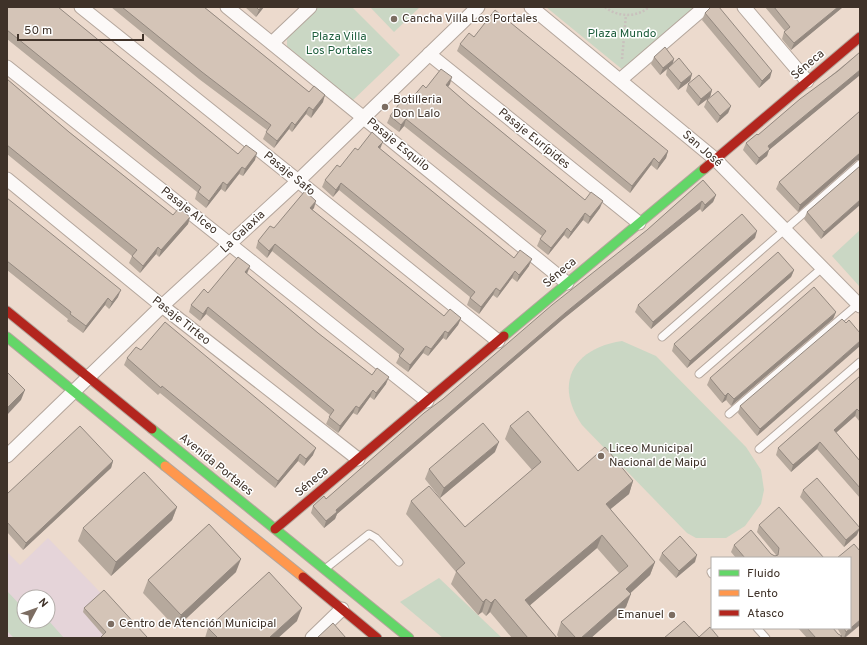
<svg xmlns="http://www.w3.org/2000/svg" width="867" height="645" font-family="Overpass,sans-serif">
  <rect width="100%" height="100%" fill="#ecdacd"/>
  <path fill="#e5d4d9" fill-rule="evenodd" d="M48,538L144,638H8L7,636V552L20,565ZM24,597H48V621H24Z"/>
  <g fill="#cad7c4">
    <polygon points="318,7 352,7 400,55 352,101 287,46 287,38"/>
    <polygon points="370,7 420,7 394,32"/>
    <polygon points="546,7 697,7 623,70"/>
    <polygon points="860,230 860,287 832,256"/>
    <path d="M622,341L656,356L746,447L761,470L764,490L761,504L745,526L726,538H696L687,533L582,425C553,383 574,348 622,341Z"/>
    <polygon points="439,578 502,638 443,638 400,602"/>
    <polygon points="7,591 24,609 24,621 35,621 38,624 42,621 48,620 64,638 14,638 7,631"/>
  </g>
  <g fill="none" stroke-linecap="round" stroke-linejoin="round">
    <g stroke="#b4a69c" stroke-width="9">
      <g id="lane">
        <polyline points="662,337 860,164"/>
        <polyline points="699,374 822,268"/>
        <polyline points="729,414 858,304"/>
        <polyline points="759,449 860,362"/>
        <polyline points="325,569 369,534 376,538 399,562"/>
        <polyline points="711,572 712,574"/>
        <polyline points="757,628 766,638"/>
      </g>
    </g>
    <g stroke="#b4a69c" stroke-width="15">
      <g id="street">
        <polyline points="81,7 498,341"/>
        <polyline points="227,7 567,283"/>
        <polyline points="531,7 715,159 860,306"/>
        <polyline points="744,7 807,81"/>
        <polyline points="272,43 310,7"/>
        <polyline points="429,54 639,223"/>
        <polyline points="7,67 427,401"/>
        <polyline points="620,80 705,7"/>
        <polyline points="7,179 162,306 358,459"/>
        <polyline points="7,456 162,306 298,181 478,7"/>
        <polyline points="312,638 342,609"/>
      </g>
    </g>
    <g stroke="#b4a69c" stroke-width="11">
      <g id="fast">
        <polyline points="504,336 704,169"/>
        <polyline points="7,337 165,466"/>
        <polyline points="152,429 409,638"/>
      </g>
    </g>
    <g stroke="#b4a69c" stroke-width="11">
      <polyline id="slow" points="165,466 303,577"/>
    </g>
    <g stroke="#b4a69c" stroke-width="11">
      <g id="jam">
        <polyline points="704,169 860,37"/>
        <polyline points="7,311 152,429"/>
        <polyline points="275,529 504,336"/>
        <polyline points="303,577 377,638"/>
      </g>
    </g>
    <g stroke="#c9c1bd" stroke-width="2.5" stroke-dasharray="2 2" stroke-linecap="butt">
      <path d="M605,7C617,17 637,18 649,7"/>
      <polyline points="622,59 626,15"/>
    </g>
    <use href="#lane" stroke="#fcf9f8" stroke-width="7"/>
    <use href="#street" stroke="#fcf9f8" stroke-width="13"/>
    <use href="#fast" stroke="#63d668" stroke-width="9"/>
    <use href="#slow" stroke="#ff974d" stroke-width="9"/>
    <use href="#jam" stroke="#b3261e" stroke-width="9"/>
  </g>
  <g fill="#b6a99d">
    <polygon points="7,7 238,154 255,160 243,176 239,174 225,192 221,189 206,208 195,199 197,192 7,39"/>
    <polygon points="111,7 204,7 309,92 323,102 311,118 306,114 292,132 289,129 274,148 263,139 267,130 199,79"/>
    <polygon points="245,7 264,7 256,17"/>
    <polygon points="765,7 843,7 791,50 782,39 784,32 785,31"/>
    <polygon points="705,13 770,78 759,88 702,20"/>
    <polygon points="474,37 668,151 666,158 657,170 651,165 630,193 457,51 460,44"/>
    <polygon points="860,52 860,75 769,150 767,156 756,165 743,150 746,143 758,135"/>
    <polygon points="654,57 674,59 672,64 692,74 690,81 678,90 666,75 667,69 660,75 651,64"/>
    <polygon points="7,79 69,132 173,215 190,217 188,224 159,257 156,254 140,273 129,263 132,256 7,154"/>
    <polygon points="450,84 448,87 469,105 585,200 600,208 588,224 583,220 568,239 564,235 548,255 537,246 540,239 542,236 404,126 399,132 387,123 390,116 407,104 426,88"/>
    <polygon points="688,84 712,90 710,97 698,106 686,91"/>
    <polygon points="707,100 731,106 728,113 717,123 704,107"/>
    <polygon points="860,111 860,160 857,160 798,212 776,189 779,182"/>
    <polygon points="380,149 514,258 529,266 517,282 512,278 497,298 493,295 479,314 467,305 470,297 339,190 333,197 322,187 325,180 340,167 358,150"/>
    <polygon points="860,166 821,239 804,219 807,212"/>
    <polygon points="703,180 716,195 713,202 702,212 700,209 562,320 337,514 335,519 324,528 311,513 313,506 326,499 443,399 647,230"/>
    <polygon points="7,198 118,297 109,309 105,305 83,333 67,321 68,319 7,270"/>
    <polygon points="314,208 312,210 444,316 461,318 458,325 446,340 443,338 428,356 423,353 408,372 396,363 400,355 272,251 267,258 256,248 258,241 274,228"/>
    <polygon points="755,238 651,329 635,312 638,305"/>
    <polygon points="250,266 247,274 318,333 372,375 386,384 374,400 370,397 357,415 353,413 338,433 326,424 330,415 206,314 200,321 189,312 191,305 208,293"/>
    <polygon points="794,270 791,277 687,368 672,351 674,344"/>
    <polygon points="836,312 833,319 731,406 726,400 722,403 707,385 710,378"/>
    <polygon points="846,323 757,436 738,413 740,406"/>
    <polygon points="141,350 313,455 304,466 298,461 275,488 160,393 158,395 124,365 127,358"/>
    <polygon points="860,376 860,422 855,416 836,433 860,461 860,498 817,449 791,472 776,455 778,448"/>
    <polygon points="510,426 578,471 633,481 629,494 610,509 655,562 650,575 630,593 626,607 591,638 559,638 557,635 561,622 619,573 597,548 530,605 557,638 512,638 490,612 486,616 482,612 478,615 451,584 456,572 406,514 411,501 465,527 532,470 505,439"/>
    <polygon points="495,452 440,498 425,479 429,469"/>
    <polygon points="113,461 111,468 23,550 7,532 7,494"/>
    <polygon points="803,490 857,535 844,547 800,497"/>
    <polygon points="177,507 172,520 111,576 78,541 83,528"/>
    <polygon points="759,525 824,558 736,558 731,552 734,545 775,556 776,555 757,532"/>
    <polygon points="860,551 860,625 845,638 843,638 837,628 850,628"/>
    <polygon points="662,553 695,562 676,578 659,560"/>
    <polygon points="236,572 176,628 143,593 148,580"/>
    <polygon points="84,608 147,637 103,635 83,612"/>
    <polygon points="297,621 278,638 205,638 208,628"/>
    <polygon points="798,628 833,628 838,634 842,636 841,638 807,638"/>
  </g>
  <g fill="#948980">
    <polygon points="261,7 264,7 256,17 259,10"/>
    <polygon points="838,7 843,7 791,50 794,43"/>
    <polygon points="674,59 672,66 668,68 667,69 660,75 663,68"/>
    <polygon points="860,70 860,75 769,150 767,156 756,165 759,158 768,146"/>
    <polygon points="772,71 770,78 759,88 762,81"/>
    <polygon points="692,74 690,81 678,90 681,83"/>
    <polygon points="452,77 450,84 444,92 446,85"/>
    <polygon points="712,90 710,97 698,106 701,99"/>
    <polygon points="325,95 323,102 311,118 313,110"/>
    <polygon points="731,106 728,113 717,123 720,116"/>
    <polygon points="309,107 306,114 292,132 295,125"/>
    <polygon points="406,119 404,126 399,132 401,125"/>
    <polygon points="292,122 289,129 274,148 277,141"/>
    <polygon points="383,142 380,149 376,154 378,147"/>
    <polygon points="668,151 666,158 657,170 659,163"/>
    <polygon points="257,153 255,160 243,176 245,169"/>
    <polygon points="859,153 860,153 860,160 857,160 798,212 800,205"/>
    <polygon points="654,158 651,165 630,193 632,186"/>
    <polygon points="242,167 239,174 225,192 227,185"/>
    <polygon points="223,182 221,189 206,208 209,201"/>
    <polygon points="341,183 339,190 333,197 336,190"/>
    <polygon points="716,195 713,202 702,212 705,205"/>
    <polygon points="860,200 860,205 821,239 824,232"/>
    <polygon points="316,201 314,208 308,215 310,208"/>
    <polygon points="603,201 600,208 588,224 590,217"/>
    <polygon points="702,201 700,209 562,320 337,514 335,519 324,528 326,521 336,510 565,313"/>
    <polygon points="585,213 583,220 568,239 571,232"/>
    <polygon points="190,217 188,224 159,257 161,250"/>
    <polygon points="567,228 564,235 548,255 551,248"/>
    <polygon points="757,231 755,238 651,329 653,322"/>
    <polygon points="275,244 272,251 267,258 269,251"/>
    <polygon points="158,247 156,254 140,273 143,266"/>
    <polygon points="532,259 529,266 517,282 519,275"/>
    <polygon points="250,266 247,273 243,279 245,272"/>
    <polygon points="794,270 791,277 687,368 690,361"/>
    <polygon points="515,271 512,278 497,298 500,291"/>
    <polygon points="496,288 493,295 479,314 481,307"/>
    <polygon points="121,290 118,297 109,309 112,302"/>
    <polygon points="108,298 105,305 83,333 86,326"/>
    <polygon points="208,307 206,314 200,321 203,314"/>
    <polygon points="836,312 833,319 731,406 734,399"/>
    <polygon points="461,318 458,325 446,340 448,333"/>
    <polygon points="445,331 443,338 428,356 431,349"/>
    <polygon points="860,341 860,346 757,436 760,429"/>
    <polygon points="426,346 423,353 408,372 410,365"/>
    <polygon points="389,377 386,384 374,400 376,393"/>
    <polygon points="25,390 21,400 7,415 7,408"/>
    <polygon points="373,390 370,397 357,415 359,408"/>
    <polygon points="728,393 726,400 722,403 725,396"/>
    <polygon points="356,406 353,413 338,433 340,426"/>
    <polygon points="857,409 855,416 831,437 834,430"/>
    <polygon points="499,442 495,452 440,498 444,488"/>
    <polygon points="820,442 817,449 791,472 793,465"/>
    <polygon points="316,448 313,455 304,466 306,459"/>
    <polygon points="300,454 298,461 275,488 278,481"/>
    <polygon points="113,461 111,468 23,550 26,543"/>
    <polygon points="633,481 629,494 601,517 606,504"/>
    <polygon points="177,507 172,520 111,576 116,562"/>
    <polygon points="860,528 857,535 844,547 846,540"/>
    <polygon points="602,535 597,548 521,613 525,600"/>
    <polygon points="697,555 695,562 676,578 679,571"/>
    <polygon points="241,559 236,572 176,628 181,615"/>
    <polygon points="655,562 650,575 621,602 626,589"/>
    <polygon points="631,594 626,607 591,638 581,638"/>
    <polygon points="486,599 482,612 478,615 483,602"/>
    <polygon points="495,599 490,612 486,616 491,603"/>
    <polygon points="302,608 297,621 278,638 269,638"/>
    <polygon points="860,620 860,625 844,638 846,632"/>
  </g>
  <g fill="#d4c4b7" stroke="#948980">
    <polygon points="7,7 58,7 238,154 246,145 257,153 245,169 242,167 227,185 223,182 209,201 198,192 201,187 7,30"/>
    <polygon points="122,7 204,7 309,92 314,86 325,95 313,110 309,107 295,125 292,122 277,141 266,132 271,125 202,72"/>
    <polygon points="256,7 261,7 259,10"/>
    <polygon points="711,7 719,7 772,71 762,81 705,13"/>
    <polygon points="774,7 838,7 794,43 784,32 790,27"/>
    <polygon points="495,10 668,151 659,163 654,158 632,186 460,44 469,33 474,37"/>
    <polygon points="665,47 674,59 663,68 654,57"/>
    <polygon points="860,52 860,70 768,146 770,149 759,158 746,143 757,134 758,135 800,99 838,71"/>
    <polygon points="679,58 692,74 681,83 668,68"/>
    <polygon points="441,69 452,77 446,85 469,105 585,200 591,192 603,201 590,217 585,213 571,232 567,228 551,248 540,239 546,231 406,119 401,125 390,116 402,100 407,104 423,85 426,88"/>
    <polygon points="699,75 712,90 701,99 688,84"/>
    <polygon points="7,79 69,132 173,215 179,208 190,217 161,250 158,247 143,266 132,256 137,250 7,145"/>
    <polygon points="718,91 731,106 720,116 707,100"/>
    <polygon points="860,111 860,153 800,205 779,182"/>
    <polygon points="372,132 383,142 378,147 514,258 520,250 532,259 519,275 515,271 500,291 496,288 481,307 470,298 475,292 341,183 336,190 325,180 337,165 340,167 355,148 358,150"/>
    <polygon points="860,166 860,200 824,232 807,212"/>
    <polygon points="703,180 716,195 705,205 702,201 565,313 336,510 337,512 326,521 313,506 324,496 326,499 424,413 443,399 552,305 647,230"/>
    <polygon points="305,191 316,201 310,208 356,245 444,316 450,309 461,318 448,333 445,331 431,349 426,346 410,365 399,356 404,349 275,244 269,251 258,241 270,226 274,228"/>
    <polygon points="7,198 121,290 112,302 108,298 86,326 70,314 71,312 7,261"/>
    <polygon points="742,214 757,231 653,322 638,305"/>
    <polygon points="778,252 794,270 690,361 674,344"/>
    <polygon points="238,257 250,266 245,272 318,333 372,375 377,368 389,377 376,393 373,390 359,408 356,406 340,426 329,417 334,410 208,307 203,314 191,305 204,289 208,293"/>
    <polygon points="814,287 836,312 734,399 728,393 725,396 710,378"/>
    <polygon points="842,319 846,323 849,320 860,333 860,341 760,429 740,406"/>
    <polygon points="165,322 316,448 306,459 300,454 278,481 162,386 161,388 127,358 136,347 141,350"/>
    <polygon points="7,372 25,390 7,408"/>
    <polygon points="860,376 860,412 857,409 834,430 860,461 860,488 820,442 793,465 778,448"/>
    <polygon points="528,411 578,471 605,447 633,481 606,504 655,562 626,589 631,594 581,638 576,638 561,622 628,566 602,535 525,600 557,638 528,638 495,599 491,603 486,599 483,602 456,571 465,563 411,501 429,486 465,527 541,462 510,426"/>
    <polygon points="483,423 499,442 444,488 429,469"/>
    <polygon points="80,426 113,461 26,543 7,522 7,494"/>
    <polygon points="144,472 177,507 116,562 83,528"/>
    <polygon points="817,478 860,528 846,540 803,490"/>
    <polygon points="779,507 824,558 745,558 734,545 751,530 771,554 775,556 778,555 779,548 759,525"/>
    <polygon points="209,524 241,559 181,615 148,580"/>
    <polygon points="680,536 697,555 679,571 662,553"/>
    <polygon points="854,544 860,551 860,620 846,632 844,628 850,628 850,558 837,558"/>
    <polygon points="269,572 302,608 269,638 218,638 208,628"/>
    <polygon points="104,590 147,637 146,638 100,638 106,632 84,608"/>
    <polygon points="684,621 699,637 710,627 719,638 664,638"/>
    <polygon points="333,623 346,638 317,638"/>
    <polygon points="807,628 833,628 838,634 842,636 839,638 816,638"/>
  </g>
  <g fill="#7c6d62" stroke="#fff" stroke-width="1.5">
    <circle cx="394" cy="19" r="4"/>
    <circle cx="385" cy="107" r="4"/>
    <circle cx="601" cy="456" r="4"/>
    <circle cx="672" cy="615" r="4"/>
    <circle cx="111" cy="624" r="4"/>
  </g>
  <g text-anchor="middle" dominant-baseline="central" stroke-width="3" stroke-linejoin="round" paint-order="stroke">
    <g font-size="12" fill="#3f3229" stroke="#fff" text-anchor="start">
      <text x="402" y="19">Cancha Villa Los Portales</text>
      <text x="393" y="100">Botilleria<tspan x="393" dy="14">Don Lalo</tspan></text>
      <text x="609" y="449">Liceo Municipal<tspan x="609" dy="14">Nacional de Maipú</tspan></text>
      <text x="664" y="615" text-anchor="end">Emanuel</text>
      <text x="119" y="624">Centro de Atención Municipal</text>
    </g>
    <g font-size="12" fill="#1e5e3d" stroke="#fff">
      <text x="622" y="34">Plaza Mundo</text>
      <text x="339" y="37">Plaza Villa<tspan x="339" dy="14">Los Portales</tspan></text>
    </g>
    <g font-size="12" fill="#3f3229" stroke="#fff">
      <text transform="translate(808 65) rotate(-40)">Séneca</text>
      <text transform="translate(534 139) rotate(39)">Pasaje Eurípides</text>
      <text transform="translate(398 145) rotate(39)">Pasaje Esquilo</text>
      <text transform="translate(702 149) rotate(41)">San José</text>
      <text transform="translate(289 174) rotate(39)">Pasaje Safo</text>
      <text transform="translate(189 211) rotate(38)">Pasaje Alceo</text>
      <text transform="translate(243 232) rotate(-43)">La Galaxia</text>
      <text transform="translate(560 273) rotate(-40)">Séneca</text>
      <text transform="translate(181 321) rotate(38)">Pasaje Tirteo</text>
      <text transform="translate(216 465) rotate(39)">Avenida Portales</text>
      <text transform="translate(312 482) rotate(-40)">Séneca</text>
    </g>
  </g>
  <rect width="867" height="645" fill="none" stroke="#3f3229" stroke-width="16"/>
  <rect x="711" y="557" width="140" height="72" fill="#ffffff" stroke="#b2ada9"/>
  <rect x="719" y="570" width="20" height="6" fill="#63d668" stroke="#b2ada9"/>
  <text x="747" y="577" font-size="12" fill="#3f3229">Fluido</text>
  <rect x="719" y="590" width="20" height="6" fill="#ff974d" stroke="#b2ada9"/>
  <text x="747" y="597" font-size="12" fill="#3f3229">Lento</text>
  <rect x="719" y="610" width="20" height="6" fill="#b3261e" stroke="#b2ada9"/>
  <text x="747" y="617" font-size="12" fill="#3f3229">Atasco</text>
  <g transform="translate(36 609) rotate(49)"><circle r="19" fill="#ffffff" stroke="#b2ada9"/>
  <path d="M0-3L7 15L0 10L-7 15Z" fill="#7c6d62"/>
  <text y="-6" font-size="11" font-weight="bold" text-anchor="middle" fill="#3f3229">N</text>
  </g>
  <path d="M18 34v6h125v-6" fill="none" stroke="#3f3229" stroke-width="2"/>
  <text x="24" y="34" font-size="12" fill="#3f3229" stroke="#ffffff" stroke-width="3" paint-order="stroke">50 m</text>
</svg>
